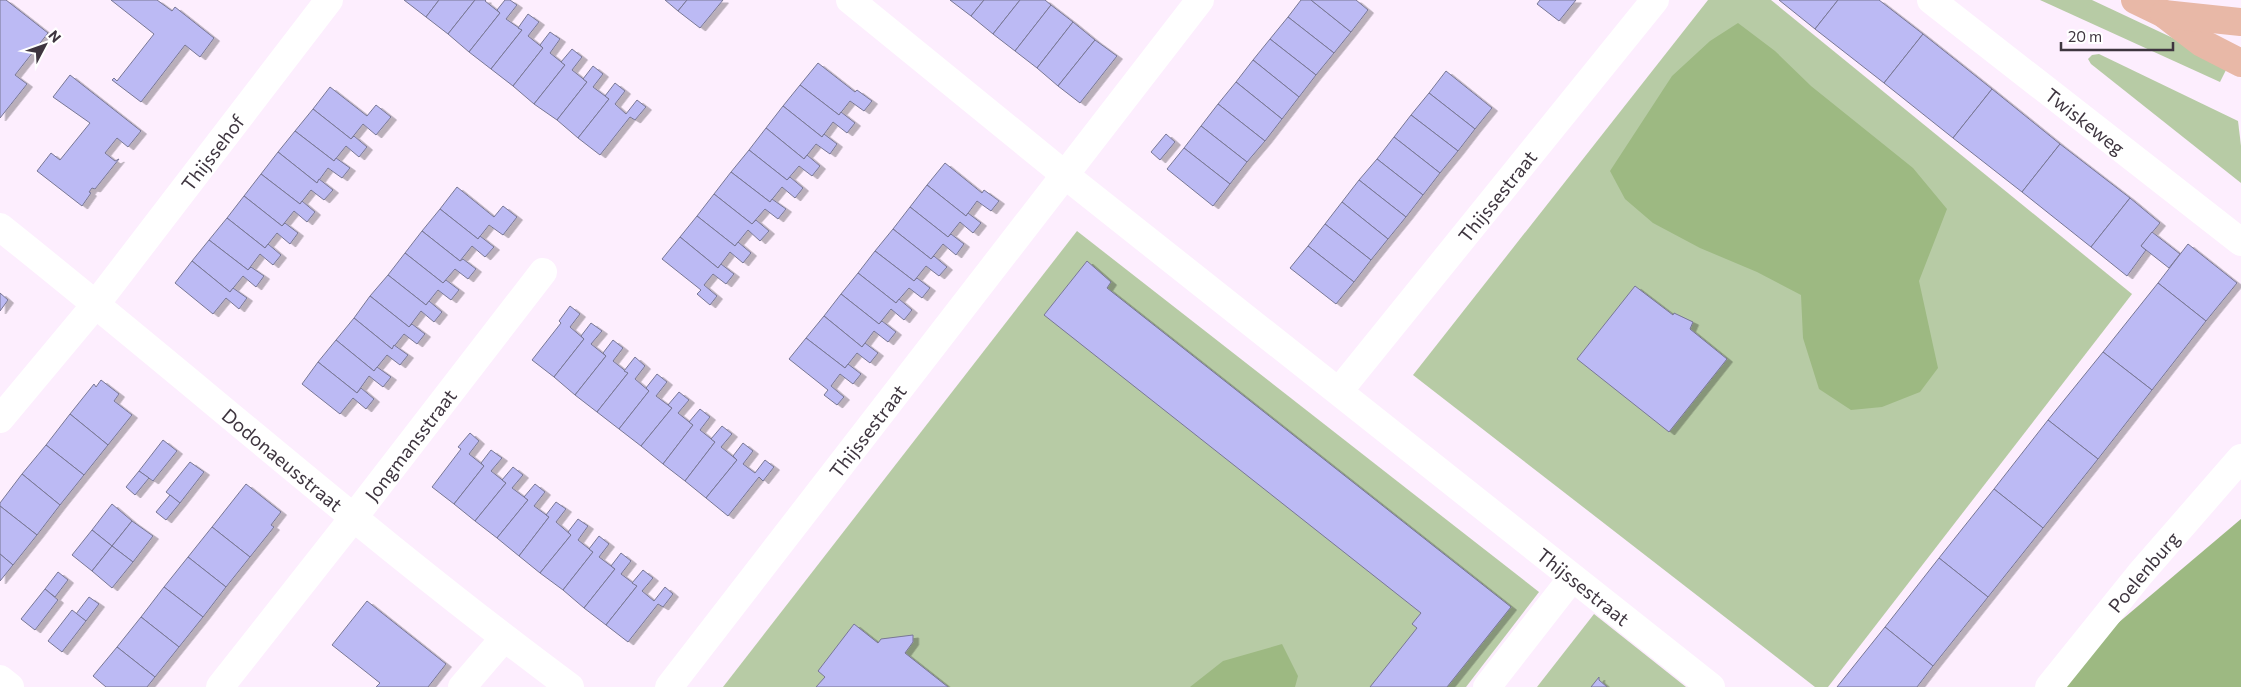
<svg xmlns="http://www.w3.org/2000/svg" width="2241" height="687" font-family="Commissioner,sans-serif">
  <defs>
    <filter id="shadow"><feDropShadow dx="5.5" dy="3" stdDeviation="0" flood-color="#0004"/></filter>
  </defs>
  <rect width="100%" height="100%" fill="#fdeefe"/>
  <g fill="#b7cba5">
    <polygon points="1708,0 1771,0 2132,294 1828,687 1815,687 1413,375"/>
    <polygon points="2040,0 2092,0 2224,62 2226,70 2220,82"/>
    <polygon points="2099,54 2238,121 2241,146 2241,183 2091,64 2088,59 2092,55"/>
    <polygon points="1077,231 1539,592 1466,687 723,687"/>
    <polygon points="1594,614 1686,687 1537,687"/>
  </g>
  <g fill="#9db982">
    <polygon points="1738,23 1775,51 1811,86 1913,168 1947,209 1919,281 1938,368 1920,392 1882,407 1851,410 1819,389 1803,338 1801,295 1757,272 1700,248 1653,223 1625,199 1610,171 1672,76 1710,41"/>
    <polygon points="2241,519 2241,687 2051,687 2092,645"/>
    <polygon points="1282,644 1298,676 1295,687 1190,687 1223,661"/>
  </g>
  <g fill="#bcbaf4" stroke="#787794" filter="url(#shadow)">
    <polygon points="0,0 6,0 48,33 15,75 27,84 0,118"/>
    <polygon points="111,0 157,0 172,11 175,7 214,38 200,57 185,45 141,102 112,80 114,78 117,81 154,34"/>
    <polygon points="404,0 439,0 426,17"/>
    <polygon points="439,0 475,0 448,34 426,17"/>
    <polygon points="475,0 486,0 485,1 500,13 469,52 448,34"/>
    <polygon points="505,0 510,0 517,5 506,19 522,30 491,69 469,52 500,13 497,10"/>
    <polygon points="665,0 687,0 678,11"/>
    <polygon points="687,0 723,0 700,28 678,11"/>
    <polygon points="950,0 984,0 971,16"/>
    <polygon points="984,0 1020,0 993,34 971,16"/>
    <polygon points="1020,0 1045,0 1051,5 1015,51 993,34"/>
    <polygon points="1301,0 1311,0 1351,32 1334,53 1288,17"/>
    <polygon points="1311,0 1356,0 1368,10 1351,32"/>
    <polygon points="1540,0 1576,0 1559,21 1537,4"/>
    <polygon points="1779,0 1838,0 1815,29"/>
    <polygon points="1838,0 1879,0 1923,34 1884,83 1815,29"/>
    <polygon points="1051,5 1073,22 1037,68 1015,51"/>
    <polygon points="528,14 539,22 528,36 543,48 513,86 491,69 522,30 518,28"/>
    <polygon points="1288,17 1334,53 1316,75 1270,39"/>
    <polygon points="1073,22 1095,40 1058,86 1037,68"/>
    <polygon points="550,32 560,39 550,53 565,65 534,104 513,86 543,48 540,45"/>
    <polygon points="1923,34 1992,89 1953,138 1884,83"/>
    <polygon points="1270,39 1316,75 1299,97 1253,60"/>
    <polygon points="1095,40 1117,56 1080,103 1058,86"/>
    <polygon points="572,49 582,57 572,70 587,82 557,120 534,104 565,65 561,62"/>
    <polygon points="1253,60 1299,97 1282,119 1236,82"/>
    <polygon points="818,63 855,92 857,90 872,101 864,111 850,101 839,115 800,85"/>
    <polygon points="593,66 603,74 593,87 609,99 578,138 557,120 587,82 583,79"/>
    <polygon points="1446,71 1492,108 1475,129 1429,93"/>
    <polygon points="70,75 141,131 128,147 117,138 105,153 115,161 119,159 95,189 92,188 89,192 91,193 82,206 37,171 51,153 60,160 90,123 53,97"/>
    <polygon points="1236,82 1282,119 1265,141 1218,104"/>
    <polygon points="615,83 625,91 615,104 626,114 637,100 646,107 635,120 630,117 600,155 578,138 609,99 605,96"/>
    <polygon points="800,85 839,115 841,112 855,123 847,133 833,122 822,137 783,106"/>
    <polygon points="330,87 367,116 376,105 391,117 376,135 363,124 351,139 313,109"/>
    <polygon points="1992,89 2060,144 2022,192 1953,138"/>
    <polygon points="1429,93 1475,129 1458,151 1411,115"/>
    <polygon points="1218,104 1265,141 1247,162 1201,126"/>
    <polygon points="783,106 822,137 824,134 837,144 830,154 816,144 804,159 766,128"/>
    <polygon points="313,109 351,139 354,136 367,147 359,157 346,146 334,161 295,131"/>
    <polygon points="1411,115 1458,151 1440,173 1394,137"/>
    <polygon points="1201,126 1247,162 1230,184 1184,148"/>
    <polygon points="766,128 804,159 807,155 820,166 812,176 799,166 787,180 749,150"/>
    <polygon points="295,131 334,161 336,158 350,168 342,178 328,168 317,183 278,152"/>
    <polygon points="1166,134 1175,142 1160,160 1151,152"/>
    <polygon points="1394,137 1440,173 1423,195 1377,159"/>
    <polygon points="2060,144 2130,198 2091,247 2022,192"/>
    <polygon points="1184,148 1230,184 1213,206 1167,169"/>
    <polygon points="749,150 787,180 790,177 803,188 795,198 782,187 770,202 731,172"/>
    <polygon points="278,152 317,183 319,179 333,190 324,200 311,190 300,204 261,174"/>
    <polygon points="1377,159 1423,195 1406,217 1359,180"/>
    <polygon points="945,163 982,193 984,190 999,201 991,211 977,201 966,216 927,185"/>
    <polygon points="731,172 770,202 772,199 786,209 778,219 765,209 752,224 714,194"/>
    <polygon points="261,174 300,204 302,201 315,212 307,222 294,211 282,226 244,196"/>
    <polygon points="1359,180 1406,217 1388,239 1342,202"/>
    <polygon points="927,185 966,216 968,213 981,223 973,233 960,222 948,237 910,207"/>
    <polygon points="457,187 494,217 503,206 517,217 503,235 489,225 478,239 440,209"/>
    <polygon points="714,194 752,224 756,220 769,231 760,241 748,230 735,246 697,216"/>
    <polygon points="244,196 282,226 285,223 298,233 290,244 277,233 265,248 227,218"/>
    <polygon points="2130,198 2160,223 2141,246 2146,250 2127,276 2091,247"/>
    <polygon points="1342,202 1388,239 1371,260 1325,224"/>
    <polygon points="910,207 948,237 951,234 964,244 956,255 943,244 931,259 893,229"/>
    <polygon points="440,209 478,239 480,236 494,247 485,257 472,246 460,261 422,231"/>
    <polygon points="697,216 735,246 738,242 751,253 743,263 730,252 718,268 680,237"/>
    <polygon points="227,218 265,248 268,244 281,255 273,265 260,254 248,270 209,240"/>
    <polygon points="1325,224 1371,260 1354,282 1308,246"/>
    <polygon points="893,229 931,259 934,256 947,267 939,276 926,266 914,281 875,251"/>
    <polygon points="422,231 460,261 463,259 476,269 468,279 455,269 443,283 405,253"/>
    <polygon points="2152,232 2180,254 2169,268 2141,246"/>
    <polygon points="680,237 718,268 721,264 734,274 726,284 713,274 704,285 717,296 710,305 697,294 701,290 662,259"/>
    <polygon points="209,240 248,270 251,267 264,276 256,287 243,276 230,292 192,261"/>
    <polygon points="2188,244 2237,283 2206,321 2158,283"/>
    <polygon points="1308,246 1354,282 1336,304 1290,268"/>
    <polygon points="875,251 914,281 917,278 930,288 922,298 909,288 896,303 858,273"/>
    <polygon points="405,253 443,283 446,280 459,290 451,300 438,290 426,305 388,275"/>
    <polygon points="192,261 230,292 233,288 247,298 239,309 226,298 213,314 175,283"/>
    <polygon points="1087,261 1111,282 1107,288 1511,607 1447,687 1370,687 1417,628 1412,624 1421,613 1044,315"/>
    <polygon points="858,273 896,303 899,299 912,310 904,320 891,309 879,324 841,294"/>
    <polygon points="388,275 426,305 429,301 442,312 434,322 421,311 409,327 370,296"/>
    <polygon points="2158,283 2206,321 2152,390 2103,352"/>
    <polygon points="1635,286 1673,315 1674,313 1693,322 1690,329 1727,359 1669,432 1577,359"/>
    <polygon points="0,293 8,300 0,311"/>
    <polygon points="841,294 879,324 882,321 896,332 888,342 874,331 862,347 824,316"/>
    <polygon points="370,296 409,327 412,324 425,334 417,344 404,334 392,349 354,318"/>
    <polygon points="570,306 580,314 570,327 584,339 554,377 532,360 561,323 559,321"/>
    <polygon points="824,316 862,347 865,343 878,353 870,363 857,353 845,368 806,338"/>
    <polygon points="354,318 392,349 394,345 408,355 400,365 387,355 374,371 336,340"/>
    <polygon points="591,323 602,331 591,344 606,356 575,395 554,377 584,339 581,336"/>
    <polygon points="806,338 845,368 848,364 861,374 853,384 840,374 831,386 844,397 837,405 824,395 828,390 789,359"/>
    <polygon points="336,340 374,371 377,367 391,377 383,387 369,376 357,393 318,362"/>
    <polygon points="613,340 623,348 613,361 628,373 597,412 575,395 606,356 603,353"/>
    <polygon points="2103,352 2152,390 2098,459 2048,420"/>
    <polygon points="635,357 645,366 635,379 649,391 619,429 597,412 628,373 624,371"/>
    <polygon points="318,362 357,393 361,388 374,399 366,409 353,398 340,414 302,384"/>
    <polygon points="657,374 667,382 656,396 672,408 641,446 619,429 649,391 646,388"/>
    <polygon points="101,380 119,394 114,401 132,415 108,445 70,414 94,384 96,387"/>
    <polygon points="679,392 689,400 678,413 693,425 663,464 641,446 672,408 668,405"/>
    <polygon points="700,409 710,417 700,430 715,442 685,481 663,464 693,425 689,422"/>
    <polygon points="70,414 108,445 84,475 46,445"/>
    <polygon points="2048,420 2098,459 2043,528 1994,489"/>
    <polygon points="722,426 732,434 721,447 737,460 706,498 685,481 715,442 711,439"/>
    <polygon points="470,433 479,441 469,454 484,466 454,504 432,487 461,449 458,447"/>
    <polygon points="163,440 177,451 153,481 139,471"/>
    <polygon points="743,443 753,451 743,464 755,473 765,460 774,467 763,481 759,477 728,516 706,498 737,460 733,456"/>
    <polygon points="46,445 84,475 60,505 22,474"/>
    <polygon points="491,450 502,458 491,471 506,483 475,521 454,504 484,466 481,463"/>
    <polygon points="190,462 204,472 180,503 166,492"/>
    <polygon points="513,467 523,475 512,488 528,500 497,538 475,521 506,483 502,480"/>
    <polygon points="139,471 149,478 135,495 126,487"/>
    <polygon points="22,474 60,505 37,535 0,506 0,503"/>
    <polygon points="246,484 281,512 271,525 274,527 250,557 212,527"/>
    <polygon points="535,484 545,492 534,506 549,517 519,556 497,538 528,500 524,497"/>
    <polygon points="1994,489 2043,528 1988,597 1939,558"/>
    <polygon points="170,495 180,503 166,520 156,512"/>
    <polygon points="556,502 566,509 556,522 571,535 540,573 519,556 549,517 546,515"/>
    <polygon points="112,504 132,521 112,546 92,530"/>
    <polygon points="0,506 37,535 13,565 0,554"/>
    <polygon points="578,519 588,526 578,540 593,552 563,590 540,573 571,535 568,532"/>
    <polygon points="132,521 153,536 133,562 112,546"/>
    <polygon points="212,527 250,557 226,587 188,557"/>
    <polygon points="92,530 112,546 92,571 72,555"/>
    <polygon points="599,536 609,544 599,557 615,569 584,608 563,590 593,552 589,549"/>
    <polygon points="112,546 133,562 112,588 92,571"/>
    <polygon points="621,553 631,561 621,574 637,586 606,625 584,608 615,569 611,566"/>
    <polygon points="0,554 13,565 0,581"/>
    <polygon points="188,557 226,587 203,617 164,587"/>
    <polygon points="1939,558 1988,597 1933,666 1885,627"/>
    <polygon points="643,570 653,578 642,591 654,601 665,587 673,594 663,607 658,604 628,642 606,625 637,586 632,583"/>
    <polygon points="58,572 68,580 55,597 45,589"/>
    <polygon points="164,587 203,617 179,647 141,617"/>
    <polygon points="45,589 58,600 35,630 21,619"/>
    <polygon points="89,597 99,604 86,621 76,614"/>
    <polygon points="367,601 446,664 428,687 376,687 380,683 332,645"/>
    <polygon points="72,610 86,621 62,652 48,641"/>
    <polygon points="141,617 179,647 155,677 117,647"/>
    <polygon points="854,624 878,643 881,639 913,635 913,642 905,653 948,687 816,687 825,677 818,671"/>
    <polygon points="1885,627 1933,666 1917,687 1837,687"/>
    <polygon points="117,647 155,677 147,687 106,687 93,676"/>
    <polygon points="1599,677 1599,680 1607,687 1591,687"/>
  </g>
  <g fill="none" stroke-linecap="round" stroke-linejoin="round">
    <g stroke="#fff" stroke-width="28">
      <path id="s1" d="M850,0L1065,175L1711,687"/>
      <path id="s2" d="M1931,0L2241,242"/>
      <path id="s3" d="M0,227C191,379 374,542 570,687"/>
      <path id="s4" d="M1339,391L1655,0"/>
      <path id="s5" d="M0,419L96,304L329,0"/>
      <polyline points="0,679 10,687"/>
      <path id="s6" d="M220,687L354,517L543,272"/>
      <polyline points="462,687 504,638"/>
      <path id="s7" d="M669,687L1200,0"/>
      <polyline points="1487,687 1572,578"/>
      <path id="s8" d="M2049,687L2140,574L2241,458"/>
    </g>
    <g stroke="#e8b8a7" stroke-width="28">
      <polyline points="2135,0 2164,14 2202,43 2241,63"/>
      <polyline points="2164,14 2241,22"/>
    </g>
  </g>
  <g text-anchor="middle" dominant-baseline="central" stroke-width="4" stroke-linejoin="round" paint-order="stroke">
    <g font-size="19" fill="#3e353f" stroke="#fff">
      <text stroke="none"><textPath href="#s2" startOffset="196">Twiskeweg</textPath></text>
      <text stroke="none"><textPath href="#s5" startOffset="341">Thijssehof</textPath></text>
      <text stroke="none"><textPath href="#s4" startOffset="251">Thijssestraat</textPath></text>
      <text stroke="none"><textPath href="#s7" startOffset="324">Thijssestraat</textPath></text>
      <text stroke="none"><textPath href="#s6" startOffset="308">Jongmansstraat</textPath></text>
      <text stroke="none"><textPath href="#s3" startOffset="366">Dodonaeusstraat</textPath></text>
      <text stroke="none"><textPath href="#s8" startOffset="149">Poelenburg</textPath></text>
      <text stroke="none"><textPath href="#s1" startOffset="939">Thijssestraat</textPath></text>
    </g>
  </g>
  <g transform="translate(45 45) rotate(49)" stroke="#ffffff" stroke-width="4" paint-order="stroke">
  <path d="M0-4L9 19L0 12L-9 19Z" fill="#3e353f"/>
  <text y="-8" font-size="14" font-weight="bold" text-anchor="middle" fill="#3e353f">N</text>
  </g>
  <path d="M2061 42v8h112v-8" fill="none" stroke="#3e353f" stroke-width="2.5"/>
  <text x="2068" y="42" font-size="15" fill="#3e353f" stroke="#ffffff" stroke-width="4" paint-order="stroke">20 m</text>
</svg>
